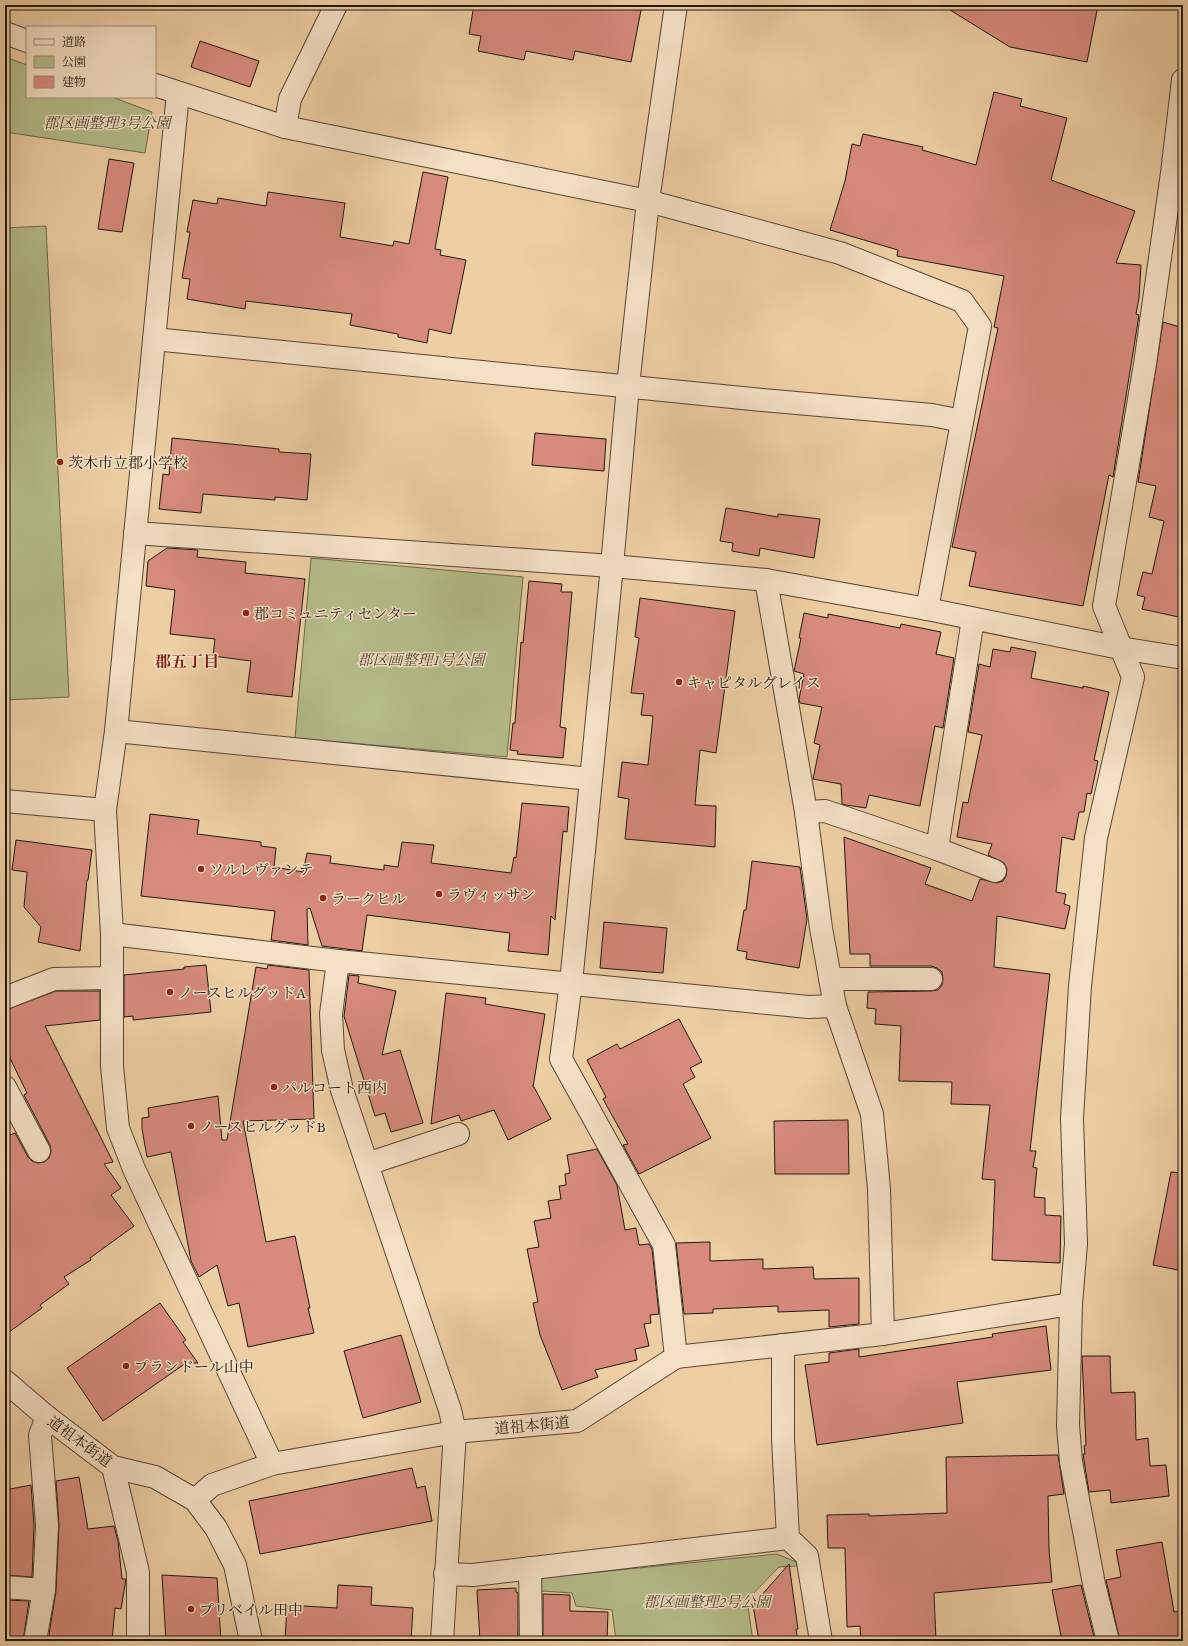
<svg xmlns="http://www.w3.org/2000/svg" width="1188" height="1646" font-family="'EB Garamond','Noto Serif JP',serif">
  <rect width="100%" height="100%" fill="#eecfa4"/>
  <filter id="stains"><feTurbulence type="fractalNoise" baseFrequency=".005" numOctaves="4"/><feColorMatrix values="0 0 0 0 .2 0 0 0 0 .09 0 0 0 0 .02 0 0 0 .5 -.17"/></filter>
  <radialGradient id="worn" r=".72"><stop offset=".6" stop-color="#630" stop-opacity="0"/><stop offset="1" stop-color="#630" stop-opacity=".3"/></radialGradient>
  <g fill="#b4bc8a" stroke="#6a6a4c">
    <polygon points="5,57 27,65 27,97 112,97 152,112 145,153 5,132"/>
    <polygon points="46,226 69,697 5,700 5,228"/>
    <polygon points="311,558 523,577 507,757 295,738"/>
    <polygon points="777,1554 796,1562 797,1566 779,1567 747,1600 753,1641 616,1641 612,1610 576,1606 572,1593 541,1591 540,1578"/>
  </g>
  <g fill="#d88b7d" stroke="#20180e">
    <polygon points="474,5 642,5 631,62 575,51 573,60 526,51 524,60 478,51 481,36 469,34"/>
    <polygon points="942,5 1098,5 1087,62 1010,47"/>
    <polygon points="200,41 259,61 250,87 191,67"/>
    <polygon points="994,92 1022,99 1020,106 1067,118 1051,180 1135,211 1116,263 1141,265 1139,298 1136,314 1139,315 1113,477 1109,475 1083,606 969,586 976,552 952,547 998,328 994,327 1004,276 897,256 898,250 830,230 845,181 852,144 860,146 863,134 923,147 922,150 976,165"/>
    <polygon points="109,159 134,163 122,232 98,229"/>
    <polygon points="423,172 448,177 435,249 441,250 440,255 466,260 451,334 429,329 427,343 398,337 398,334 350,325 352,314 246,301 245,309 187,299 190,279 182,278 190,232 187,232 193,200 217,204 218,198 266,206 268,192 345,203 340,237 393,246 394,241 409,244"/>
    <polygon points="1163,322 1183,328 1183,618 1142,609 1145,597 1137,595 1143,572 1152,574 1164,521 1149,517 1156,486 1138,482"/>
    <polygon points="535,433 606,439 604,471 532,465"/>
    <polygon points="172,438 279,449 279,452 311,454 307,500 275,497 275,500 203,494 201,513 159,509 163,474 169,475"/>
    <polygon points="726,508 778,517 778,514 820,519 814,558 760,548 759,556 732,551 733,543 720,541"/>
    <polygon points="167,548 198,550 197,557 246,562 245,573 305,579 292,697 247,692 251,661 213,656 215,639 170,634 175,590 146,586 148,561"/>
    <polygon points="529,581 562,584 561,592 572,592 560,727 566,728 563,758 517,754 518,751 510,750 513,723 515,723 521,642 523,643"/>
    <polygon points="640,598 735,611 716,753 700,750 695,805 716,806 715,847 625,839 629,799 618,797 622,762 648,765 653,716 641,715 644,694 631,693 639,638 635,637"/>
    <polygon points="804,613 828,618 828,614 900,628 901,624 941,632 936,654 954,658 943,728 935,726 920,806 869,795 866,808 846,805 842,804 841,784 813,779 820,745 814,743 822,707 800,703 799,699 804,674 794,671 801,638 799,638"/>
    <polygon points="1011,647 1036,652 1031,678 1083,688 1083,686 1109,692 1094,760 1098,761 1091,794 1087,793 1084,812 1079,812 1074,840 1062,837 1056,892 1066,894 1064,904 1070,906 1065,929 997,916 994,967 1050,974 1030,1151 1036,1151 1033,1167 1037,1168 1034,1197 1045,1198 1045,1215 1061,1216 1060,1263 992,1260 995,1180 982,1179 990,1105 951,1104 952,1082 899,1081 901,1026 875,1024 876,1009 867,1008 868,992 931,991 938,990 942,985 943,979 942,972 937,968 931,966 870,966 870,954 850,954 844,837 931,868 925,884 972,901 980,879 997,883 1003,881 1006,876 1007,869 1004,863 988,855 992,844 957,837 963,802 968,803 982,735 968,732 979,664 990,667 993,649 1010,652"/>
    <polygon points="522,803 569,807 567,832 563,831 555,920 551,916 548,955 508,951 510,933 367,915 362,951 322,946 310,908 307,909 308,945 271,940 275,911 141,896 150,814 199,820 197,834 261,842 261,846 276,848 274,867 303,872 307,853 331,856 330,863 384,870 384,865 398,867 402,842 434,845 431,863 511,873 514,857 516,858"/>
    <polygon points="16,840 92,850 88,880 87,880 80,951 38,942 41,927 24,907 27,872 12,870"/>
    <polygon points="752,861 800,867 807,919 799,968 746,959 747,952 737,950 744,910 746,910"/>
    <polygon points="604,922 667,928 663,973 600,968"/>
    <polygon points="206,965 211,1012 133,1020 133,1016 124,1017 124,975 184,969 184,967"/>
    <polygon points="268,965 309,970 314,1119 243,1121 266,1242 295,1236 310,1308 308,1308 314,1333 248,1347 239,1303 228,1306 217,1265 199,1277 191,1261 171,1152 147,1157 142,1129 142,1118 149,1117 148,1108 218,1096 222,1140 227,1140 256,967 267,969"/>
    <polygon points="349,975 359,976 358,983 396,991 382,1055 400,1050 423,1123 391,1132 385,1113 375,1116 344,1016"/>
    <polygon points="56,991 100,991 100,1020 45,1026 113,1162 104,1164 121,1188 111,1195 134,1226 90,1258 91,1260 64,1277 69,1284 40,1305 42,1308 5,1335 5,1137 15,1133 28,1157 32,1161 38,1163 44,1162 49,1158 51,1151 50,1145 24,1095 27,1093 5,1048 5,1010"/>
    <polygon points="446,993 486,998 485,1004 545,1014 533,1087 534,1087 551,1119 508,1140 494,1110 461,1121 459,1115 431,1124"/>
    <polygon points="679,1019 702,1062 690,1068 695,1077 683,1084 711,1138 639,1174 623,1145 628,1144 603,1099 606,1097 587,1060 617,1044 620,1049"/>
    <polygon points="848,1120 849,1174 775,1174 774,1121"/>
    <polygon points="597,1149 617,1185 625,1230 636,1228 639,1245 649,1244 652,1249 659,1314 650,1315 651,1323 644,1324 649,1346 635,1349 637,1360 595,1370 598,1377 562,1390 540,1335 533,1303 538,1302 527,1249 539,1247 534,1221 551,1218 548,1201 561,1199 559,1186 566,1185 565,1174 570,1173 567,1155"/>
    <polygon points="1171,1172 1183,1173 1183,1271 1153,1265"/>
    <polygon points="710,1242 710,1261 763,1259 763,1269 813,1267 814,1279 859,1278 859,1324 829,1327 829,1310 778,1312 778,1306 713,1309 713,1313 684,1314 676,1243"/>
    <polygon points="160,1303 186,1340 183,1342 198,1363 186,1363 103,1421 67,1368"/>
    <polygon points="1046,1326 1051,1370 957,1382 963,1423 817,1445 805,1365 829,1362 829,1353 859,1349 859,1357 993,1337 992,1334"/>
    <polygon points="401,1335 421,1402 363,1418 344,1351"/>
    <polygon points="1082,1356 1110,1356 1111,1393 1135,1392 1136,1440 1148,1438 1150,1466 1166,1465 1169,1496 1111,1503 1110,1490 1089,1492 1083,1454 1085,1454 1084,1446 1086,1445"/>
    <polygon points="1058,1455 1064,1494 1048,1496 1049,1550 1052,1582 934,1593 936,1641 861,1641 860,1626 847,1627 845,1548 828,1548 827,1515 869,1514 869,1516 947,1513 946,1457"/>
    <polygon points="412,1468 417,1488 425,1486 432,1521 260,1554 249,1501"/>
    <polygon points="79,1477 88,1529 114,1526 118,1541 122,1579 126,1579 121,1609 115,1608 112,1641 48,1641 56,1591 59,1525 56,1481"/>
    <polygon points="31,1485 34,1525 32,1577 5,1575 5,1490"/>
    <polygon points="1162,1542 1174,1612 1183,1611 1183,1641 1120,1641 1106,1580 1121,1577 1116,1550"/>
    <polygon points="789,1564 798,1629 796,1629 798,1641 759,1641 753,1605"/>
    <polygon points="162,1575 217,1578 221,1641 166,1641"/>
    <polygon points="338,1585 372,1587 371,1605 413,1608 411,1641 285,1641 287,1605 337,1608"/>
    <polygon points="1081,1585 1095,1641 1062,1641 1052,1590"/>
    <polygon points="516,1588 516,1592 518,1593 518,1641 480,1641 477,1590"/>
    <polygon points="543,1594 570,1595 570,1611 608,1612 607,1641 543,1641"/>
    <polygon points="5,1600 29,1601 23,1641 5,1641"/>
  </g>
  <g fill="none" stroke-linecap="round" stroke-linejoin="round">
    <g stroke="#544634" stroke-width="24">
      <g id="minor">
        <polyline points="676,5 648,201 628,386 612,566 571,983 561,1059 664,1245 676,1357"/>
        <polyline points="5,33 27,41"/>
        <polyline points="155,85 285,127 648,201 840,253 962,301 980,326 927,609"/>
        <polyline points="178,93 116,731 105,810 112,934 112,1066 118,1128 134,1169 272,1464"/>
        <polyline points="285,127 290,99 336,5"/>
        <polyline points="154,339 762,400 932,415 962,421"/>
        <polyline points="135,533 612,566 766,580 927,609 1120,648 1183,658"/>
        <polyline points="766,580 806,812 821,928 835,1006 872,1114 879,1189 883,1334"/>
        <polyline points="116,731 591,779"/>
        <polyline points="5,801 105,810"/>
        <polyline points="806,812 825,811 937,849 995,871"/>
        <polyline points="937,849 973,619"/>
        <polyline points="112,934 338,961 808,1007 835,1006"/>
        <polyline points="338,961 331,1014 333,1050 342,1090 450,1410 455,1432 442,1641"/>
        <polyline points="830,979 931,979"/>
        <polyline points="5,998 54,979 112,978"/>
        <polyline points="5,1087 39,1151"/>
        <polyline points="367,1164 458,1134"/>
        <polyline points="783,1345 783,1439 788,1538 807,1556 821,1641"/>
        <polyline points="5,1381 47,1417 113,1467 155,1477 195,1500 212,1485 272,1464 455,1432 577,1421 676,1357 883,1334 1071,1304"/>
        <polyline points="113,1467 138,1572 138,1641"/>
        <polyline points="195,1500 216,1528 235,1565 251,1641"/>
        <polyline points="530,1568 531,1641"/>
        <polyline points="445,1574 473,1575 788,1538"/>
        <polyline points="5,1587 44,1590"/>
        <polyline points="35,1641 44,1590 47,1525 40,1435 47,1417"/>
        <polyline points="1108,1641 1094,1584 1071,1462 1068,1425 1071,1304 1076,1244 1072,1118 1080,986 1096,838 1133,677 1104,606 1145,364 1172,173 1183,80"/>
      </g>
    </g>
    <use href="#minor" stroke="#f4e0c4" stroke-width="22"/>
  </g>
  <g fill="#8f2418" stroke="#f4e0c4" stroke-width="1.5">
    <circle cx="60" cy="462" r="4"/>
    <circle cx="246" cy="613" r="4"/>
    <circle cx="679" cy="682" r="4"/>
    <circle cx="201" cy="869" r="4"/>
    <circle cx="439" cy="894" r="4"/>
    <circle cx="323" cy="898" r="4"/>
    <circle cx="170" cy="992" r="4"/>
    <circle cx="274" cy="1087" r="4"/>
    <circle cx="191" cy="1126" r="4"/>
    <circle cx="126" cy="1366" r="4"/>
    <circle cx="191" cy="1609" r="4"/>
  </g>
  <g text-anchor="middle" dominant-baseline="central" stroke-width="3" stroke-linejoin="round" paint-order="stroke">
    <g font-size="15" font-style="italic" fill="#4c4933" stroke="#f4e0c4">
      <text x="107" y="122">郡区画整理3号公園</text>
      <text x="421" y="659">郡区画整理1号公園</text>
      <text x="707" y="1601">郡区画整理2号公園</text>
    </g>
    <g font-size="15" fill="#20180e" stroke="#f4e0c4" text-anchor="start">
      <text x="68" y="462">茨木市立郡小学校</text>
      <text x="254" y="613">郡コミュニティセンター</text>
      <text x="687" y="682">キャピタルグレイス</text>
      <text x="209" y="869">ソルレヴァンテ</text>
      <text x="447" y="894">ラヴィッサン</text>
      <text x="331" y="898">ラークヒル</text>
      <text x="178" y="992">ノースヒルグッドA</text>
      <text x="282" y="1087">パルコート西内</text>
      <text x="199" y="1126">ノースヒルグッドB</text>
      <text x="134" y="1366">プランドール山中</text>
      <text x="199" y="1609">プリベイル田中</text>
    </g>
    <g font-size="15" fill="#20180e" stroke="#f4e0c4">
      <text transform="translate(532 1425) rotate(-5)">道祖本街道</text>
      <text transform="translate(80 1441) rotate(36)">道祖本街道</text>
    </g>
    <g font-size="16" font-weight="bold" fill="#7a1f14" stroke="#f4e0c4">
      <text x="187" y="661">郡五丁目</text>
    </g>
  </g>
  <rect width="1188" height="1646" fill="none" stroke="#eecfa4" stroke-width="20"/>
  <rect x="6" y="6" width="1176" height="1634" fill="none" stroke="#20180e" stroke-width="2"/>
  <rect x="10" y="10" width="1168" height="1626" fill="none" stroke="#20180e"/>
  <rect x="26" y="26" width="130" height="72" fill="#f4e0c4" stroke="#9f907b"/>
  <rect x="34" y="39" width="20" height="6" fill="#f4e0c4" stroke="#9f907b"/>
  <text x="62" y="46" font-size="12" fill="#20180e">道路</text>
  <rect x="34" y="56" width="20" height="12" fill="#b4bc8a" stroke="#9f907b"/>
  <text x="62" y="66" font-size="12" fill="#20180e">公園</text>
  <rect x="34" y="76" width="20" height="12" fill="#d88b7d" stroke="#9f907b"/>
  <text x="62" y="86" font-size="12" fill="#20180e">建物</text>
  <rect width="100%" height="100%" filter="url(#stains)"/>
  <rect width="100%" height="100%" fill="url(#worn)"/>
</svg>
